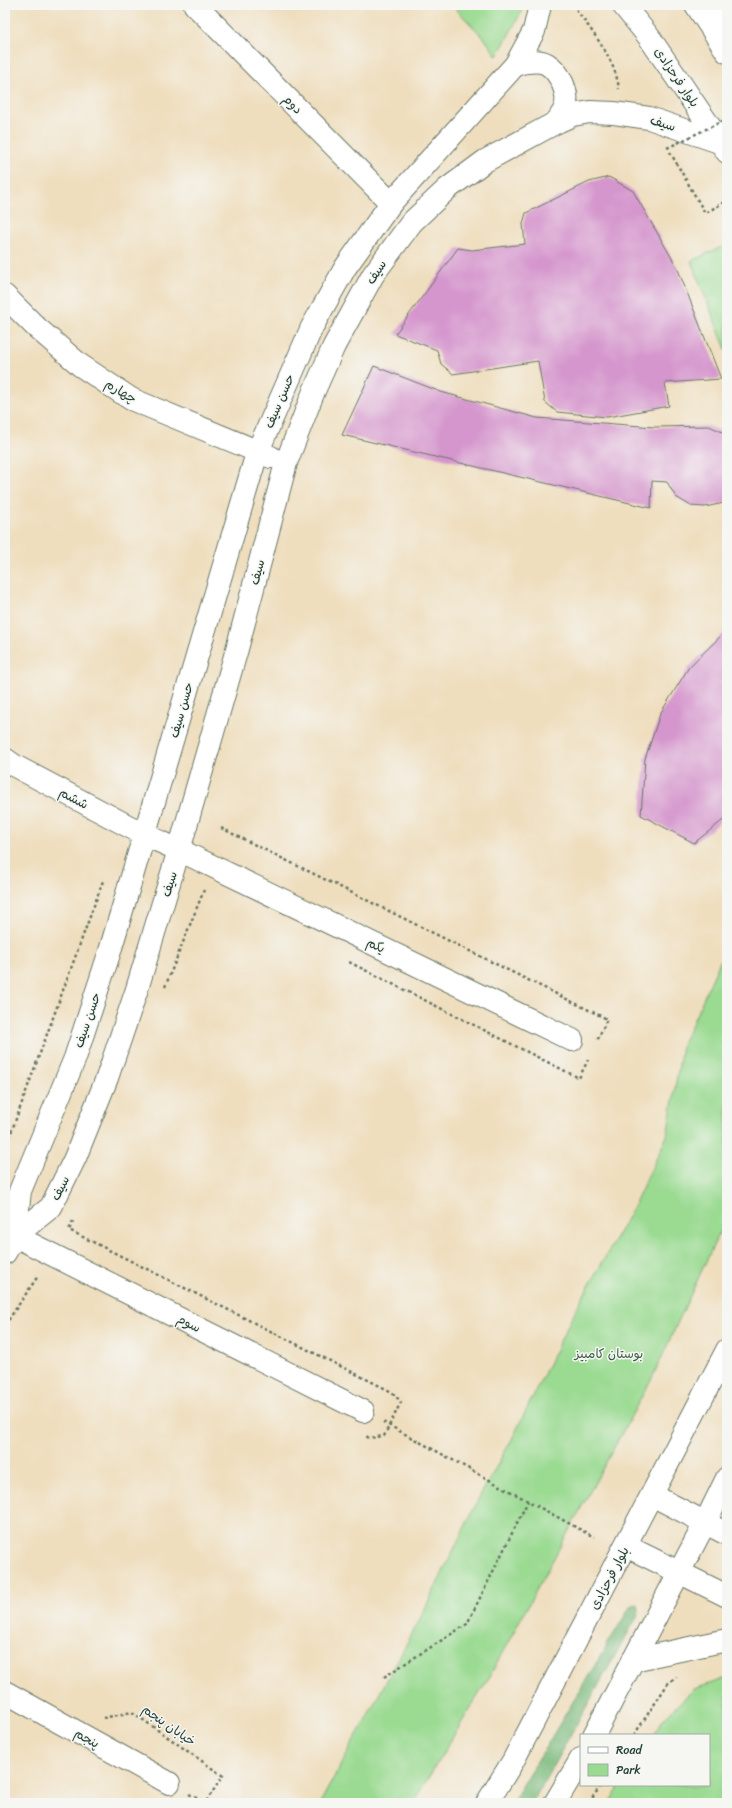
<svg xmlns="http://www.w3.org/2000/svg" width="732" height="1808" font-family="Sriracha,'Playpen Sans Arabic',sans-serif">
  <rect width="100%" height="100%" fill="#f6f6f2"/>
  <filter id="ink" filterUnits="userSpaceOnUse"><feTurbulence type="fractalNoise" baseFrequency=".025" numOctaves="2"/><feDisplacementMap in="SourceGraphic" scale="8" xChannelSelector="R" yChannelSelector="G"/><feConvolveMatrix kernelMatrix="1 2 1 2 8 2 1 2 1" color-interpolation-filters="sRGB"/></filter>
  <filter id="wash" filterUnits="userSpaceOnUse"><feTurbulence type="fractalNoise" baseFrequency=".012" numOctaves="4" result="noise"/><feDisplacementMap in="SourceGraphic" scale="16" xChannelSelector="R" yChannelSelector="G"/><feGaussianBlur stdDeviation="0.9" result="paint"/><feColorMatrix in="noise" values="0 0 0 0 0 0 0 0 0 0 0 0 0 0 0 0 0 1.4 0 .05"/><feComposite in="paint" operator="in"/></filter>
  <g filter="url(#wash)">
    <rect width="100%" height="100%" fill="#efdebe"/>
    <g fill="#9ada91" stroke="#5c8c62">
      <polygon points="452,5 521,5 522,11 497,56 484,38"/>
      <polygon points="726,245 727,246 727,352 691,261"/>
      <polygon points="727,946 727,1216 653,1376 488,1679 413,1803 320,1803 418,1623 481,1494 512,1439 576,1309 633,1208 667,1136 682,1046"/>
      <polygon points="727,1678 727,1800 725,1803 609,1803 620,1785 709,1785 709,1735 653,1735 665,1717 694,1689"/>
    </g>
    <polygon fill="#7bba7b" stroke="#4d7c58" points="638,1604 639,1610 637,1617 532,1803 512,1803 630,1607"/>
    <g id="blocks">
      <g fill="#d596cd">
        <polygon points="609,177 633,191 677,267 721,379 665,383 669,406 607,417 557,412 545,402 538,361 453,374 441,364 437,350 395,334 458,248 472,250 525,244 523,224 526,213 589,182"/>
        <polygon points="374,366 441,392 537,418 654,427 709,426 727,434 727,500 724,503 705,507 691,506 676,497 667,482 652,481 651,508 342,435"/>
        <polygon points="727,630 727,817 694,843 641,815 645,759 660,714 689,667"/>
      </g>
    </g>
  </g>
  <g filter="url(#ink)">
    <use href="#blocks" fill-opacity="0" stroke="#687564" stroke-width="1"/>
    <g fill="none" stroke-linecap="round" stroke-linejoin="round">
      <g stroke="#687564" stroke-width="24">
        <g id="minor">
          <polyline points="195,5 391,203"/>
          <polyline points="716,33 716,5"/>
          <path d="M516,64C526,62 538,59 547,64C560,72 570,94 565,108C563,113 559,118 557,122"/>
          <polyline points="5,296 36,327 80,365 131,399 271,457"/>
          <polyline points="5,759 15,766 145,835 179,850 572,1040"/>
          <polyline points="5,1227 15,1236 363,1411"/>
          <polyline points="15,1236 20,1191 75,1058 110,951 257,453 312,327 345,268 391,203 516,64 534,31 540,5"/>
          <polyline points="5,1253 15,1236 51,1207 75,1158 107,1078 137,989 179,850 237,649 286,463 314,391 334,346 373,275 412,222 447,189 485,161 557,122 573,115 590,112 614,113 649,118 722,143"/>
          <polyline points="5,1692 169,1783"/>
        </g>
      </g>
      <g stroke="#687564" stroke-width="24">
        <g id="major">
          <polyline points="623,5 649,37 727,152"/>
          <polyline points="696,5 727,52"/>
          <polyline points="652,1495 727,1534"/>
          <polyline points="626,1546 727,1596"/>
          <polyline points="633,1660 727,1640"/>
          <polyline points="594,1735 705,1523 727,1478"/>
          <polyline points="487,1803 513,1761 727,1350"/>
          <polyline points="555,1803 581,1759"/>
        </g>
      </g>
      <g stroke="#687564" stroke-width="2.5" stroke-dasharray="3 3" stroke-linecap="butt">
        <path d="M573,5C591,31 615,57 619,89"/>
        <polyline points="670,152 705,213 727,201"/>
        <polyline points="221,828 607,1019 597,1041"/>
        <polyline points="349,962 579,1078 588,1060"/>
        <polyline points="165,987 204,890"/>
        <polyline points="5,1149 103,881"/>
        <polyline points="73,1221 69,1230 392,1392 401,1402 384,1436 369,1438 366,1436"/>
        <polyline points="5,1325 38,1276"/>
        <polyline points="383,1422 594,1537"/>
        <polyline points="384,1677 467,1624 528,1501"/>
        <polyline points="103,1718 132,1712 223,1776 205,1803"/>
        <polyline points="634,1735 669,1682 677,1677"/>
        <polyline points="189,1794 206,1803"/>
        <polyline points="589,1803 601,1785"/>
      </g>
      <use href="#minor" stroke="#fff" stroke-width="22"/>
      <use href="#major" stroke="#fff" stroke-width="22"/>
      <polyline stroke="#687564" stroke-width="2.5" stroke-dasharray="3 3" stroke-linecap="butt" points="667,148 727,119"/>
    </g>
  </g>
  <g text-anchor="middle" dominant-baseline="central" stroke-width="3" stroke-linejoin="round" paint-order="stroke">
    <g font-size="13" fill="#1f3d34" stroke="#f6f6f2">
      <text transform="translate(677 77) rotate(56)">بلوار فرحزادی</text>
      <text transform="translate(293 104) rotate(45)">دوم</text>
      <text transform="translate(663 123) rotate(17)">سیف</text>
      <text transform="translate(376 272) rotate(-57)">سیف</text>
      <text transform="translate(121 391) rotate(31)">چهارم</text>
      <text transform="translate(279 401) rotate(-67)">حسن سیف</text>
      <text transform="translate(257 572) rotate(-75)">سیف</text>
      <text transform="translate(181 710) rotate(-74)">حسن سیف</text>
      <text transform="translate(74 798) rotate(28)">ششم</text>
      <text transform="translate(169 884) rotate(-73)">سیف</text>
      <text transform="translate(376 945) rotate(26)">یکم</text>
      <text transform="translate(87 1020) rotate(-71)">حسن سیف</text>
      <text transform="translate(60 1188) rotate(-64)">سیف</text>
      <text transform="translate(189 1323) rotate(27)">سوم</text>
      <text transform="translate(609 1578) rotate(-62)">بلوار فرحزادی</text>
      <text transform="translate(169 1725) rotate(35)">خیابان پنجم</text>
      <text transform="translate(87 1738) rotate(29)">پنجم</text>
    </g>
    <g font-size="13" fill="#385c47" stroke="#f6f6f2">
      <text x="609" y="1353">بوستان کامبیز</text>
    </g>
  </g>
  <rect width="732" height="1808" fill="none" stroke="#f6f6f2" stroke-width="20"/>
  <rect x="580" y="1734" width="130" height="52" fill="#f6f6f2" stroke="#a0aca6"/>
  <rect x="588" y="1747" width="20" height="6" fill="#ffffff" stroke="#a0aca6"/>
  <text x="616" y="1754" font-size="12" fill="#1f3d34">Road</text>
  <rect x="588" y="1764" width="20" height="12" fill="#9ada91" stroke="#a0aca6"/>
  <text x="616" y="1774" font-size="12" fill="#1f3d34">Park</text>
</svg>
